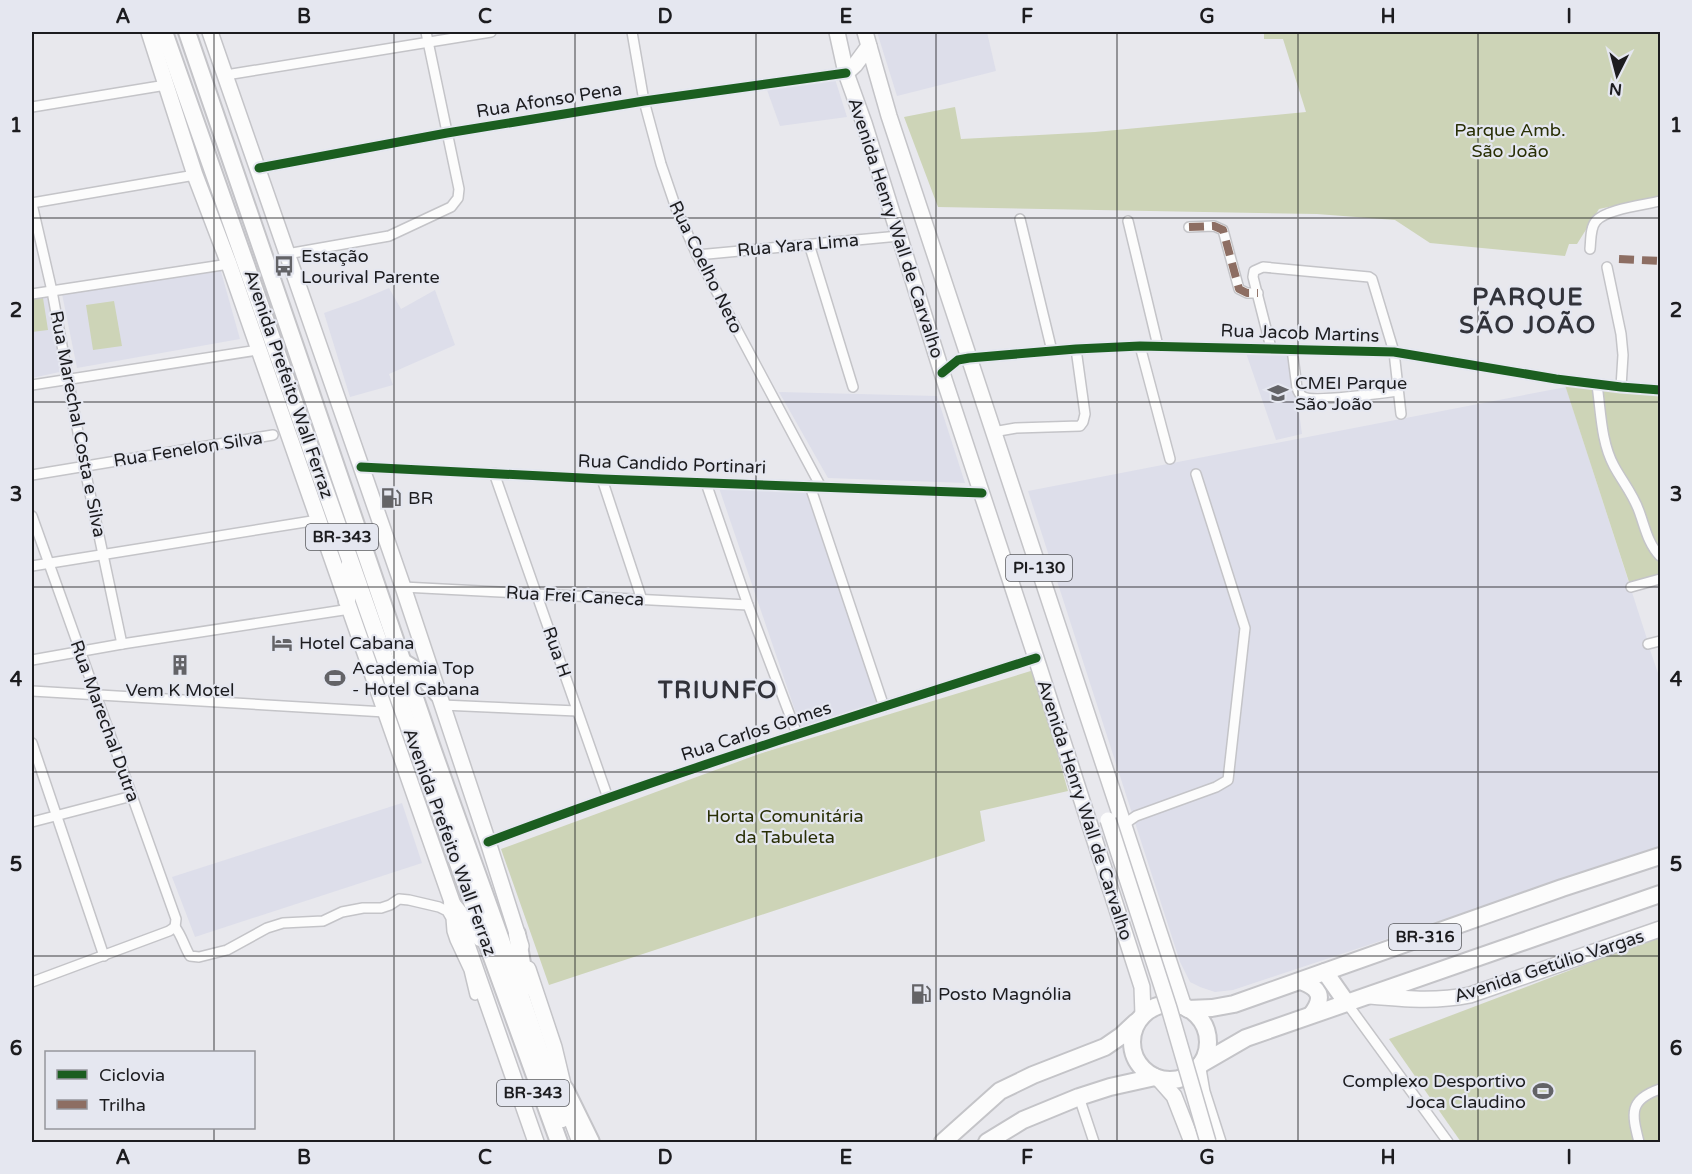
<svg xmlns="http://www.w3.org/2000/svg" width="1692" height="1174" font-family="'Varela Round',sans-serif">
  <rect width="100%" height="100%" fill="#e8e8ed"/>
  <g fill="#dddeea">
    <polygon points="877,32 987,32 996,71 897,96"/>
    <polygon points="835,79 847,117 780,126 767,90"/>
    <polygon points="220,268 240,339 77,368 62,294"/>
    <polygon points="389,288 401,309 435,290 455,345 389,374 393,385 350,397 324,313 358,301"/>
    <polygon points="47,293 64,371 32,378 32,295"/>
    <polygon points="1246,353 1291,353 1302,434 1276,440"/>
    <polygon points="1566,387 1648,642 1648,644 1660,679 1660,848 1233,990 1215,992 1200,987 1190,982 1180,962 1028,491"/>
    <polygon points="779,392 937,396 965,483 828,478"/>
    <polygon points="718,485 806,489 879,702 801,728"/>
    <polygon points="402,803 422,863 195,937 172,877"/>
  </g>
  <g fill="#cdd4b7">
    <polygon points="1264,32 1660,32 1660,196 1599,209 1577,244 1569,244 1565,256 1430,243 1395,220 1317,214 938,207 904,117 955,107 961,139 1095,132 1306,112 1283,39 1264,39"/>
    <polygon points="43,298 48,330 32,332 32,299"/>
    <polygon points="114,301 122,346 93,350 86,305"/>
    <polygon points="1564,382 1660,392 1660,578 1630,585"/>
    <polygon points="1034,670 1068,791 980,811 985,841 549,985 501,849 759,754"/>
    <polygon points="1660,936 1660,1142 1461,1142 1389,1039"/>
  </g>
  <g fill="none" stroke-linecap="round" stroke-linejoin="round">
    <g stroke="#c4c4c8" stroke-width="12">
      <g id="minor">
        <polyline points="632,32 644,101 661,164 676,208 697,255 821,487"/>
        <polyline points="226,75 491,32"/>
        <polyline points="32,107 166,85"/>
        <polyline points="259,168 447,133 644,101 846,73"/>
        <polyline points="32,203 195,175"/>
        <polyline points="32,204 52,291 84,465 122,644"/>
        <polyline points="1020,219 1052,351"/>
        <polyline points="1128,221 1158,346"/>
        <polyline points="1189,227 1214,226 1223,230 1239,289 1247,293 1258,293"/>
        <polyline points="809,244 853,387"/>
        <path d="M1590,249C1591,240 1590,228 1596,221C1606,209 1645,205 1660,201"/>
        <polyline points="287,254 389,236 451,207 458,198 459,189 426,32"/>
        <polyline points="697,255 899,236"/>
        <polyline points="1607,267 1621,334 1623,355 1621,387"/>
        <polyline points="32,294 229,264"/>
        <polyline points="1140,346 1170,459"/>
        <polyline points="1271,348 1253,277 1254,271 1263,267 1369,277 1372,279 1394,352 1401,414"/>
        <path d="M1292,349L1297,388C1298,391 1299,394 1302,396C1311,403 1383,393 1398,391"/>
        <polyline points="942,373 958,360 969,358 1076,349 1140,346 1394,352 1556,379 1621,387 1660,390"/>
        <polyline points="32,385 258,350"/>
        <path d="M1597,385C1601,412 1601,442 1614,466C1622,481 1633,494 1639,511C1645,527 1648,544 1660,556"/>
        <polyline points="993,432 1016,428 1080,426 1083,422 1085,414 1076,349"/>
        <polyline points="361,467 602,479 982,493"/>
        <polyline points="494,473 608,798"/>
        <polyline points="32,475 273,435"/>
        <polyline points="602,479 642,600"/>
        <polyline points="706,483 748,605 797,734"/>
        <polyline points="810,486 884,707"/>
        <polyline points="32,516 176,919 175,927"/>
        <polyline points="32,566 318,520"/>
        <polyline points="403,587 748,605"/>
        <polyline points="1631,587 1660,579"/>
        <polyline points="1648,644 1660,641"/>
        <polyline points="32,660 122,644 350,609"/>
        <polyline points="32,691 385,712"/>
        <polyline points="442,705 577,711"/>
        <polyline points="32,743 104,956"/>
        <polyline points="32,822 132,796"/>
        <polyline points="1123,825 1136,816 1216,787 1228,780 1245,628 1196,474"/>
        <path d="M488,842C668,773 853,717 1036,658"/>
        <path d="M175,927C182,936 184,946 190,956L199,957L227,950L267,928L283,923L323,921L342,912L363,908H381L390,905L399,899L409,900L439,907L447,911L451,918L452,931L455,940L469,970L475,995"/>
        <polyline points="32,982 169,931 175,927"/>
        <polyline points="1346,1002 1448,1142"/>
        <polyline points="1079,1097 1094,1142"/>
        <path d="M1639,1142C1632,1114 1628,1100 1660,1089"/>
      </g>
    </g>
    <g stroke="#c4c4c8" stroke-width="18">
      <g id="primary">
        <polyline points="149,32 195,175 229,264 536,1142"/>
        <polyline points="210,32 403,587 488,842 521,946"/>
        <polyline points="837,32 846,73 864,123 942,373 1036,658 1142,987 1143,1015"/>
        <polyline points="865,32 889,116 1184,1007"/>
        <polyline points="846,73 855,65 869,46"/>
        <polyline points="528,969 554,1047 571,1118 580,1142"/>
        <path d="M1369,996C1403,999 1436,1002 1470,995L1660,929"/>
        <polyline points="1198,1069 1202,1092 1218,1142"/>
        <polyline points="1159,1079 1174,1096 1192,1142"/>
      </g>
    </g>
    <g stroke="#c4c4c8" stroke-width="20">
      <g id="trunk">
        <polyline points="164,32 418,753 559,1142"/>
        <path d="M187,32C269,268 349,506 430,742C474,868 522,992 562,1119"/>
        <polyline points="347,601 349,566"/>
        <polyline points="403,662 418,671 438,694"/>
        <polyline points="452,904 480,938"/>
        <polyline points="517,934 526,987"/>
        <polyline points="1325,972 1346,1002"/>
        <path d="M1301,981C1319,988 1325,996 1312,1014"/>
        <circle cx="1170" cy="1042" r="38"/>
        <polyline points="1188,1009 1212,1008 1234,1004 1562,888 1660,856"/>
        <polyline points="1201,1064 1246,1038 1660,894"/>
        <polyline points="565,1089 591,1142"/>
        <polyline points="943,1142 1000,1091 1033,1075 1105,1047 1121,1036 1136,1022"/>
        <polyline points="987,1142 1023,1120 1079,1097 1110,1087 1155,1077"/>
      </g>
    </g>
    <use href="#minor" stroke="#fcfcfc" stroke-width="9"/>
    <use href="#primary" stroke="#fcfcfc" stroke-width="15"/>
    <use href="#trunk" stroke="#fcfcfc" stroke-width="16"/>
    <g stroke="#c4c4c8" stroke-width="18" stroke-linecap="butt">
      <polyline id="primary-bridge" points="1108,820 1169,1008 1208,1142"/>
    </g>
    <use href="#primary-bridge" stroke="#fcfcfc" stroke-width="15"/>
    <g stroke="#8d6e63" stroke-width="8" stroke-dasharray="15 8" stroke-linecap="butt">
      <polyline points="1189,227 1214,226 1223,230 1239,289 1247,293 1258,293"/>
      <polyline points="1619,259 1660,261"/>
    </g>
    <g stroke="#e5e7f0" stroke-width="13">
      <g id="cycleway">
        <polyline points="259,168 447,133 644,101 846,73"/>
        <polyline points="942,373 958,360 969,358 1076,349 1140,346 1394,352 1556,379 1621,387 1660,390"/>
        <polyline points="361,467 602,479 982,493"/>
        <path d="M488,842C668,773 853,717 1036,658"/>
      </g>
    </g>
    <use href="#cycleway" stroke="#1b5e20" stroke-width="9"/>
  </g>
  <path fill="none" stroke="#1c1c1f" stroke-width="1.5" stroke-opacity="0.55" d="M214,32V1052M394,32V1142M575,32V1142M756,32V1142M936,32V1142M1117,32V1142M1298,32V1142M1478,32V1142M32,218H1660M32,402H1660M32,587H1660M32,772H1660M32,956H1660M214,1128V1142"/>
  <defs>
    <g id="bus-bare" transform="scale(1.62)"><path d="M-5-6H5V4H4V6H2V4H-2V6H-4V4H-5ZM-3.5-4V0h7V-4ZM-3.5 1.2v1.5H-2V1.2ZM2 1.2v1.5H3.5V1.2Z" fill="#636367" stroke="#e5e7f0" stroke-width="2.5" paint-order="stroke"/></g>
    <g id="school-bare" transform="scale(1.62)"><path d="M0-5L7-2L0 1L-7-2ZM-4 1L0 2.5L4 1V4Q0 6-4 4Z" fill="#636367" stroke="#e5e7f0" stroke-width="2.5" paint-order="stroke"/></g>
    <g id="fuel-bare" transform="scale(1.62)"><path d="M-5.5-6h7V0h2V4h1.3V-2.5L3-4.5l.8-.8L6-3V5H2.5V1h-1V6h-7ZM-4.2-4.7v3.2H.2V-4.7Z" fill="#636367" stroke="#e5e7f0" stroke-width="2.5" paint-order="stroke"/></g>
    <g id="hotel-bare" transform="scale(1.62)"><path d="M-6-4.5h1.5V1H6V5H4.5V3h-9V5H-6ZM-4 0a1.8 1.8 0 1 1 3.6 0ZM.5 0V-2.5h3Q6-2.5 6 0Z" fill="#636367" stroke="#e5e7f0" stroke-width="2.5" paint-order="stroke"/></g>
    <g id="building-bare" transform="scale(1.62)"><path d="M-4-6H4V6H1V3H-1V6H-4ZM-2.5-4.3h1.7v1.8h-1.7ZM.8-4.3h1.7v1.8H.8ZM-2.5-1h1.7V.8h-1.7ZM.8-1h1.7V.8H.8Z" fill="#636367" stroke="#e5e7f0" stroke-width="2.5" paint-order="stroke"/></g>
    <g id="stadium-bare" transform="scale(1.62)"><path d="M0-5a6.5 5 0 1 0 0 10a6.5 5 0 1 0 0-10ZM-3.5-1.8h7v3.6h-7Z" fill="#636367" stroke="#e5e7f0" stroke-width="2.5" paint-order="stroke"/></g>
  </defs>
  <g fill-rule="evenodd">
    <use href="#bus-bare" x="284" y="266"/>
    <use href="#school-bare" x="1278" y="393"/>
    <use href="#fuel-bare" x="391" y="498"/>
    <use href="#hotel-bare" x="282" y="643"/>
    <use href="#building-bare" x="180" y="665"/>
    <use href="#stadium-bare" x="335" y="678"/>
    <use href="#fuel-bare" x="921" y="994"/>
    <use href="#stadium-bare" x="1543" y="1091"/>
  </g>
  <g text-anchor="middle" dominant-baseline="central" stroke-width="4.5" stroke-linejoin="round" paint-order="stroke">
    <g fill="#e5e7f0" stroke="#58595e" stroke-width="1.5">
      <rect x="306" y="524" width="72" height="26" rx="4.5"/>
      <rect x="1006" y="555" width="66" height="26" rx="4.5"/>
      <rect x="1389" y="924" width="72" height="26" rx="4.5"/>
      <rect x="497" y="1080" width="72" height="26" rx="4.5"/>
    </g>
    <g font-size="16" font-weight="bold" fill="#1c1c1f">
      <text x="342" y="537">BR-343</text>
      <text x="1039" y="568">PI-130</text>
      <text x="1425" y="937">BR-316</text>
      <text x="533" y="1093">BR-343</text>
    </g>
    <g font-size="18" fill="#1c1c1f" stroke="#e5e7f0">
      <text transform="translate(549 100) rotate(-9)">Rua Afonso Pena</text>
      <text transform="translate(896 228) rotate(72)">Avenida Henry Wall de Carvalho</text>
      <text transform="translate(798 245) rotate(-5)">Rua Yara Lima</text>
      <text transform="translate(706 267) rotate(64)">Rua Coelho Neto</text>
      <text transform="translate(1300 333) rotate(2)">Rua Jacob Martins</text>
      <text transform="translate(289 384) rotate(71)">Avenida Prefeito Wall Ferraz</text>
      <text transform="translate(78 424) rotate(79)">Rua Marechal Costa e Silva</text>
      <text transform="translate(188 449) rotate(-9)">Rua Fenelon Silva</text>
      <text transform="translate(672 464) rotate(2)">Rua Candido Portinari</text>
      <text transform="translate(575 596) rotate(3)">Rua Frei Caneca</text>
      <text transform="translate(557 652) rotate(71)">Rua H</text>
      <text transform="translate(105 721) rotate(70)">Rua Marechal Dutra</text>
      <text transform="translate(756 731) rotate(-18)">Rua Carlos Gomes</text>
      <text transform="translate(1085 810) rotate(72)">Avenida Henry Wall de Carvalho</text>
      <text transform="translate(450 842) rotate(70)">Avenida Prefeito Wall Ferraz</text>
      <text transform="translate(1549 966) rotate(-18)">Avenida Getúlio Vargas</text>
    </g>
    <g font-size="18" fill="#292f05" stroke="#e5e7f0">
      <text x="1510" y="130">Parque Amb.<tspan x="1510" dy="21">São João</tspan></text>
      <text x="785" y="816">Horta Comunitária<tspan x="785" dy="21">da Tabuleta</tspan></text>
    </g>
    <g font-size="18" fill="#1c1c1f" stroke="#e5e7f0" text-anchor="start">
      <text x="301" y="256">Estação<tspan x="301" dy="21">Lourival Parente</tspan></text>
      <text x="1295" y="383">CMEI Parque<tspan x="1295" dy="21">São João</tspan></text>
      <text x="408" y="498">BR</text>
      <text x="299" y="643">Hotel Cabana</text>
      <text x="352" y="668">Academia Top<tspan x="352" dy="21">- Hotel Cabana</tspan></text>
      <text x="180" y="690" text-anchor="middle">Vem K Motel</text>
      <text x="938" y="994">Posto Magnólia</text>
      <text x="1526" y="1081" text-anchor="end">Complexo Desportivo<tspan x="1526" dy="21">Joca Claudino</tspan></text>
    </g>
    <g font-size="24" font-weight="bold" letter-spacing="1.5" fill="#32333a" stroke="#e5e7f0">
      <text x="1528" y="297">PARQUE<tspan x="1528" dy="28">SÃO JOÃO</tspan></text>
      <text x="718" y="690">TRIUNFO</text>
    </g>
  </g>
  <rect width="1692" height="1174" fill="none" stroke="#e5e7f0" stroke-width="66"/>
  <rect x="45" y="1051" width="210" height="78" fill="#e5e7f0" stroke="#95969c" stroke-width="1.5"/>
  <rect x="57" y="1070" width="30" height="9" fill="#1b5e20" stroke="#95969c" stroke-width="1.5"/>
  <text x="99" y="1081" font-size="18" fill="#1c1c1f">Ciclovia</text>
  <rect x="57" y="1100" width="30" height="9" fill="#8d6e63" stroke="#95969c" stroke-width="1.5"/>
  <text x="99" y="1111" font-size="18" fill="#1c1c1f">Trilha</text>
  <g transform="translate(1617 75) rotate(186)" stroke="#e5e7f0" stroke-width="4.5" paint-order="stroke">
  <path d="M0-4.5L10 22L0 15L-10 22Z" fill="#1c1c1f"/>
  <text y="-9" font-size="16" font-weight="bold" text-anchor="middle" fill="#1c1c1f">N</text>
  </g>
  <rect x="33" y="33" width="1626" height="1108" fill="none" stroke="#1c1c1f" stroke-width="2"/>
  <g font-size="20" text-anchor="middle" font-weight="bold" fill="#1c1c1f">
    <text x="123" y="23">A</text>
    <text x="304" y="23">B</text>
    <text x="485" y="23">C</text>
    <text x="665" y="23">D</text>
    <text x="846" y="23">E</text>
    <text x="1027" y="23">F</text>
    <text x="1207" y="23">G</text>
    <text x="1388" y="23">H</text>
    <text x="1569" y="23">I</text>
    <text x="16" y="132">1</text>
    <text x="1676" y="132">1</text>
    <text x="16" y="317">2</text>
    <text x="1676" y="317">2</text>
    <text x="16" y="501">3</text>
    <text x="1676" y="501">3</text>
    <text x="16" y="686">4</text>
    <text x="1676" y="686">4</text>
    <text x="16" y="871">5</text>
    <text x="1676" y="871">5</text>
    <text x="16" y="1055">6</text>
    <text x="1676" y="1055">6</text>
    <text x="123" y="1164">A</text>
    <text x="304" y="1164">B</text>
    <text x="485" y="1164">C</text>
    <text x="665" y="1164">D</text>
    <text x="846" y="1164">E</text>
    <text x="1027" y="1164">F</text>
    <text x="1207" y="1164">G</text>
    <text x="1388" y="1164">H</text>
    <text x="1569" y="1164">I</text>
  </g>
</svg>
